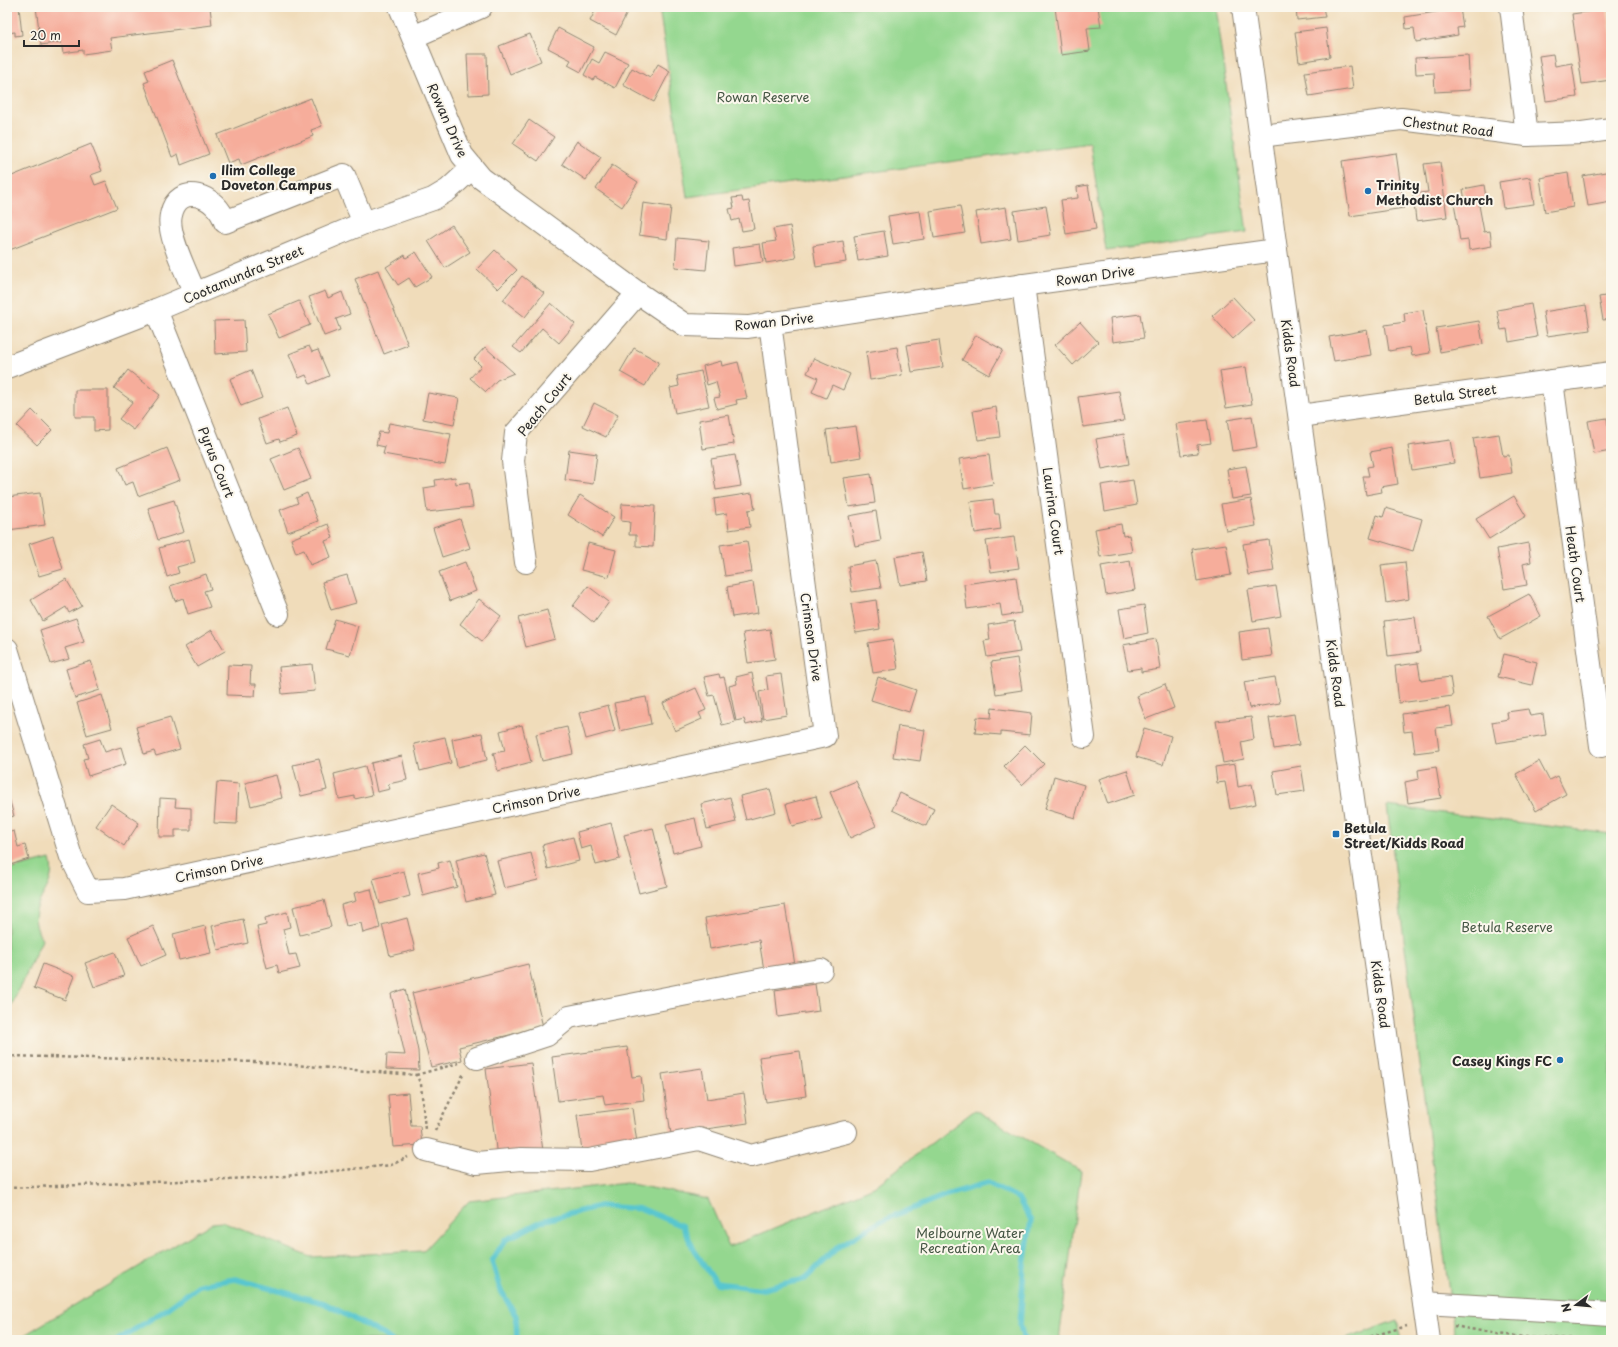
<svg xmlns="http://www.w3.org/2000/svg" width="1618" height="1347" font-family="'Playpen Sans',sans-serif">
  <rect width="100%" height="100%" fill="#fbf7ec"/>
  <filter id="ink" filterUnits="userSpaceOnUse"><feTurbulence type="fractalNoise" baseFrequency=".025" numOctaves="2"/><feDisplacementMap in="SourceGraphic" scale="8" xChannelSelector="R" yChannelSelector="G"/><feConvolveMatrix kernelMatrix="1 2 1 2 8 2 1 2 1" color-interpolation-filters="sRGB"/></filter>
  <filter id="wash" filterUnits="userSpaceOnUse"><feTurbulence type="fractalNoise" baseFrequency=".012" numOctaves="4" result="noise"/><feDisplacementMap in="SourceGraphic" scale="16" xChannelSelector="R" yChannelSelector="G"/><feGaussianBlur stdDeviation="0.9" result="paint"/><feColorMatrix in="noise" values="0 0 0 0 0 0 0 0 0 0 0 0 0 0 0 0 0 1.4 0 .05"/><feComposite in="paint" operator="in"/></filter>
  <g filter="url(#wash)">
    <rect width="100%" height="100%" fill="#f0dcba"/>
    <g fill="#94d78f" stroke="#60815d">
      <polygon points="659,7 1215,7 1247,232 1106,251 1090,143 687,197"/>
      <polygon points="1387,806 1611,834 1611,1340 1455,1340"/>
      <path d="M50,859C60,893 20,901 42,940L7,1015V870Z"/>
      <polygon points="975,1110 1081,1171 1059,1340 7,1340 7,1336 16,1340 212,1223 222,1222 311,1257 423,1251 469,1201 626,1183 708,1199 729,1247 874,1187"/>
      <polygon points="1397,1320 1402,1340 1343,1340"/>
    </g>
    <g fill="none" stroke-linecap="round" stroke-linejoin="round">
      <g stroke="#59c6cf" stroke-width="5.5">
        <polyline points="118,1340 167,1309 199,1285 235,1279 324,1303 384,1335 391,1340"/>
        <polyline points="517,1340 516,1316 500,1289 492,1261 505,1240 542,1221 600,1206 642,1209 683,1226 694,1250 716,1283 763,1289 805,1279 839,1246 881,1221 946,1195 988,1183 1018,1198 1031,1221 1024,1265 1020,1325 1024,1340"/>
      </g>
    </g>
    <g id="blocks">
      <g fill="#f6ad9b">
        <polygon points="7,7 19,7 22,35 15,36 15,32 7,33"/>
        <polygon points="36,7 210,7 212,25 110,38 112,50 83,54 83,50 63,53 61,42 41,45"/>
        <polygon points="597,7 630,7 616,35 590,21"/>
        <polygon points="1055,7 1098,7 1101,27 1087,28 1090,51 1061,55"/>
        <polygon points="1296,7 1323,7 1325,17 1297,20"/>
        <polygon points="1460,8 1463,27 1457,28 1458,35 1416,42 1414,28 1406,29 1405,17"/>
        <polygon points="1607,9 1611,34 1611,80 1582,84 1572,14"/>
        <polygon points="558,28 594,47 581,72 568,65 571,60 548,48"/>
        <polygon points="1326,28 1330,57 1299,62 1295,32"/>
        <polygon points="530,34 541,61 510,74 499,46"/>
        <polygon points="605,52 628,63 615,88 595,77 593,80 584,75 592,59 599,63"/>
        <polygon points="467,54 487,54 488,94 469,95"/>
        <polygon points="1553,54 1555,66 1572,63 1577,97 1546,101 1539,56"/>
        <polygon points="1468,55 1470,90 1435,92 1434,73 1416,74 1415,58"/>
        <polygon points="172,60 209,154 181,165 178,154 172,157 144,83 149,81 145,71"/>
        <polygon points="658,64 670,71 654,102 623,85 632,68 650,78"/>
        <polygon points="1350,66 1353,89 1309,96 1305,72"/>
        <polygon points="311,98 322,126 311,130 313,136 241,165 239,159 228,163 217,135"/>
        <polygon points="529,120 554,137 538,161 513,144"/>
        <polygon points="577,141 601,157 586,180 562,164"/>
        <polygon points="91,144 102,171 91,175 95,185 106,181 117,208 7,251 7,178"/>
        <polygon points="1396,153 1404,208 1350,216 1342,161"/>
        <polygon points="1440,162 1447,217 1416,221 1413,194 1428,192 1424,164"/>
        <polygon points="612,165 638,182 622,207 596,189"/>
        <polygon points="1611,171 1611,202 1588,206 1583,176"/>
        <polygon points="1568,173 1573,207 1545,212 1540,178"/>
        <polygon points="1530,177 1534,204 1503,208 1499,182"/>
        <polygon points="1088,185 1096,229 1066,234 1061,200 1078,198 1077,187"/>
        <polygon points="1484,185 1487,203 1479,205 1484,232 1490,231 1492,246 1469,250 1468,240 1460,241 1454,202 1465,201 1463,189"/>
        <polygon points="742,197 743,202 749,201 754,229 742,231 739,219 732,221 729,209 734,208 732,198"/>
        <polygon points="643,203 671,207 667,239 639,235"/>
        <polygon points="960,206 965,233 934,238 930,211"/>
        <polygon points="1046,206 1051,235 1018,240 1014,211"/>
        <polygon points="1006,207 1011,239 981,244 976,212"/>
        <polygon points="920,211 924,239 893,244 888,216"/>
        <polygon points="452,225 470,252 445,268 428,241"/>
        <polygon points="790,226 796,258 766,263 763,243 776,241 773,229"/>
        <polygon points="884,231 888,256 858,261 854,236"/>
        <polygon points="677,238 709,241 706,270 675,267"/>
        <polygon points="843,241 846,262 816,267 813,246"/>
        <polygon points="760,244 763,262 734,266 732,248"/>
        <polygon points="495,250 517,270 498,289 477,269"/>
        <polygon points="416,252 432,277 415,287 409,278 398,285 386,267 405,255 406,258"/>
        <polygon points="378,270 408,345 384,354 355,279"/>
        <polygon points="522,276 544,293 525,317 503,300"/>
        <polygon points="325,291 328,298 342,292 350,314 336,319 340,330 324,336 309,297"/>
        <polygon points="1611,295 1611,319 1603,320 1599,297"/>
        <polygon points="1233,297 1254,320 1233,339 1212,316"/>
        <polygon points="299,301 310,325 279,338 268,314"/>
        <polygon points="551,303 575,324 559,343 542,328 521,353 513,347"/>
        <polygon points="1531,304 1537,337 1509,342 1507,329 1501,330 1497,310"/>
        <polygon points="1586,305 1590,330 1547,336 1543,312"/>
        <polygon points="1423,310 1430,353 1412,356 1410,347 1389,351 1385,325 1405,322 1404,313"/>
        <polygon points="1140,314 1144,338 1113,342 1110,318"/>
        <polygon points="244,320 246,352 215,354 214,321"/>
        <polygon points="1479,321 1483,344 1440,352 1436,328"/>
        <polygon points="1080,322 1098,342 1073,365 1055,345"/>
        <polygon points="1367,330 1371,355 1334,361 1329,337"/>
        <polygon points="976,335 1003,350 989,375 962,360"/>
        <polygon points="939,340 943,367 912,372 907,345"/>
        <polygon points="309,346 312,352 318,350 329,376 310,384 306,375 299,378 289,354"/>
        <polygon points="485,347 514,373 497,380 486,392 470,378 481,366 474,359"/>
        <polygon points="897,347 902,375 870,380 866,352"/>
        <polygon points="634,348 659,362 645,386 620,372"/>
        <polygon points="814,358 850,374 843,390 832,385 826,398 812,392 818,378 807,373"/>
        <polygon points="721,361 722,366 738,362 747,398 736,400 737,404 717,409 714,398 720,397 716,382 707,385 703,366"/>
        <polygon points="1246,367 1252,404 1226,408 1220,371"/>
        <polygon points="128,370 160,395 134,430 119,419 133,402 114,388"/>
        <polygon points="251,370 262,398 241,406 230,379"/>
        <polygon points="701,371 709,406 675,413 670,388 679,386 677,376"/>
        <polygon points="75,390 108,390 108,430 94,431 94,417 75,417"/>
        <polygon points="1119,391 1124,421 1083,427 1078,397"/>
        <polygon points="428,393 459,398 454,425 423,419"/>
        <polygon points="594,403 618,415 606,437 583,426"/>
        <polygon points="996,407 1000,437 978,440 973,411"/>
        <polygon points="287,408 297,436 280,442 279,439 267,443 258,419"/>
        <polygon points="32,410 52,430 37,445 17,426"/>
        <polygon points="729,415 734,444 703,449 699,420"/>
        <polygon points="1252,416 1257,447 1232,451 1227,420"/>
        <polygon points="1607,418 1608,426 1611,425 1611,451 1594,454 1588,421"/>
        <polygon points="1207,420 1211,443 1197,445 1198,453 1181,455 1176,424"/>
        <polygon points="389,423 451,434 445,465 383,454 385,447 376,445 379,432 387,433"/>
        <polygon points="856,426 861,457 831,462 826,430"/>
        <polygon points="1124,434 1129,464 1102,469 1096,439"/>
        <polygon points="1499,434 1503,456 1509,455 1512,473 1480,478 1473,438"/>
        <polygon points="1450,440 1454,463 1412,470 1408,446"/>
        <polygon points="167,448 180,480 138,496 133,482 125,485 118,468"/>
        <polygon points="298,448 311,479 284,490 271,459"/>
        <polygon points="1392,448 1398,484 1381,487 1382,492 1366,495 1363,476 1369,476 1367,467 1373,466 1370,452"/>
        <polygon points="569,450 597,454 593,484 565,480"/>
        <polygon points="735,455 741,486 716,490 711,459"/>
        <polygon points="989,455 993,484 964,489 959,459"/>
        <polygon points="1246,466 1251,496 1232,499 1227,469"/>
        <polygon points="871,474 875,503 849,507 844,478"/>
        <polygon points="455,477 456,484 469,482 473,507 427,512 424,488 436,486 435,480"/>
        <polygon points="1133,480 1137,505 1105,511 1101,485"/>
        <polygon points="40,493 45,525 8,530 7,497"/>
        <polygon points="307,493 318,521 288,532 280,510 298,503 296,498"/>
        <polygon points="752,493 755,509 748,510 750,527 729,530 727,513 716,515 714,499"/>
        <polygon points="580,495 614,517 602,537 568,515"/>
        <polygon points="1514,496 1526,516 1489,539 1476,519"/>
        <polygon points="993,499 995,514 999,514 1001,529 975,533 970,502"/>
        <polygon points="1251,499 1256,526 1226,531 1221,504"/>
        <polygon points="174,500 184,532 158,540 148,508"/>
        <polygon points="622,504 655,506 653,547 636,546 636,535 629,535 630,522 621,521"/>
        <polygon points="1386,508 1422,519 1413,551 1370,538 1377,515 1383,517"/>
        <polygon points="876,511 881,541 855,546 849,516"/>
        <polygon points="460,519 470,548 442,557 433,528"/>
        <polygon points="328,524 333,538 325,541 331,557 310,565 304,550 296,553 291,539"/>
        <polygon points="1121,524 1123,536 1129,535 1132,552 1100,557 1095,529"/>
        <polygon points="53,536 63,569 39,576 29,544"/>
        <polygon points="1014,537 1019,568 991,572 986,541"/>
        <polygon points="189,539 195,562 177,567 179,573 167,577 159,548"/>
        <polygon points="1269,540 1274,571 1248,575 1243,544"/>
        <polygon points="747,541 752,572 725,576 720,545"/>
        <polygon points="588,543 616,550 609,577 581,570"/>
        <polygon points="1528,543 1531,562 1523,564 1527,585 1504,589 1497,549"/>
        <polygon points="1226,544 1231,575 1197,581 1192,549"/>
        <polygon points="922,552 927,581 900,585 895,557"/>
        <polygon points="876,561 881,588 852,592 848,566"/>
        <polygon points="1130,561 1135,590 1106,595 1101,566"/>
        <polygon points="465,562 476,591 450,601 439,572"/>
        <polygon points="1405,562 1409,599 1386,603 1381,565"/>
        <polygon points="206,574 211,589 204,591 210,607 188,614 183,598 175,601 170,586"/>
        <polygon points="347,575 356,603 331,610 322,582"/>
        <polygon points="1016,577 1021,613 1002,616 1000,604 967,609 964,584"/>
        <polygon points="66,579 82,606 69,613 66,607 43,621 31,600"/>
        <polygon points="753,582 758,613 732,617 727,587"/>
        <polygon points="588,586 609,602 594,623 573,606"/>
        <polygon points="1276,586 1281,616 1253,621 1248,590"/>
        <polygon points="1529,594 1541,616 1500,639 1488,616"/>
        <polygon points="479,599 501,616 482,641 460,624"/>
        <polygon points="876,600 880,629 856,633 851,604"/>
        <polygon points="1144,605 1148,633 1124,638 1119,609"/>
        <polygon points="547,610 555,639 526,647 518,618"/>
        <polygon points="1415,617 1420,652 1388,656 1384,621"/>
        <polygon points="76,618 84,642 65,648 69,659 51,664 40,630"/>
        <polygon points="335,619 358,626 350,655 326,649"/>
        <polygon points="1014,621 1020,652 987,657 984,641 990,640 988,625"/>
        <polygon points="1268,628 1272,656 1242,660 1239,632"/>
        <polygon points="770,629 775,659 748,663 743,633"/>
        <polygon points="212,630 225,651 197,667 185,647"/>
        <polygon points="893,639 898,669 873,673 868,643"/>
        <polygon points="1156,639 1160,669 1141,672 1141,668 1128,670 1123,645"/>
        <polygon points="1504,654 1537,662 1532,685 1498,677"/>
        <polygon points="1017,658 1022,690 996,694 991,662"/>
        <polygon points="91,661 100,690 75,698 66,669"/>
        <polygon points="1418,663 1421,681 1450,677 1453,696 1399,703 1395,666"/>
        <polygon points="312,664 315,691 282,694 279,667"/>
        <polygon points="228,665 251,666 250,684 256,684 255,696 227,695"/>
        <polygon points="752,673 762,721 746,725 744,719 736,721 729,686 737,684 736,677"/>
        <polygon points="719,674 720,678 724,677 735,722 722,725 714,695 709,696 704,677"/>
        <polygon points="781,674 787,715 763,719 759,692 768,690 766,676"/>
        <polygon points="878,677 916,690 909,712 871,700"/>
        <polygon points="1275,677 1280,703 1249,708 1244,682"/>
        <polygon points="1165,684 1174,708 1146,719 1137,696"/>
        <polygon points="696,688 706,710 699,713 702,719 675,731 663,703"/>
        <polygon points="102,695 112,728 87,735 77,703"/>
        <polygon points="646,697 651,724 620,731 614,703"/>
        <polygon points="608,705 615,731 586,739 579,713"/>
        <polygon points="1450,707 1453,726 1436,728 1439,750 1415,753 1412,731 1404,732 1402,714"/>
        <polygon points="992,708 1032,713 1030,735 1001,732 1001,735 975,733 977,717 991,718"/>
        <polygon points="1528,709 1530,716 1543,714 1546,735 1496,743 1492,722 1508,719 1507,712"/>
        <polygon points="1294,714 1299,745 1274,749 1269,718"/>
        <polygon points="170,717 180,749 156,756 154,751 144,754 136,727"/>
        <polygon points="1251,717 1254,739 1241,742 1244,759 1223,763 1216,721"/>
        <polygon points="522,725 531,762 498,771 493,753 505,751 500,731"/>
        <polygon points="898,726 925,730 920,761 893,757"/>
        <polygon points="567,727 573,754 542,761 536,734"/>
        <polygon points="1144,728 1171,736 1163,765 1136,757"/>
        <polygon points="482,733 487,760 457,767 452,739"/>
        <polygon points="445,737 451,763 420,771 414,744"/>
        <polygon points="100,739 105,752 121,747 126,764 88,776 83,759 88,758 84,744"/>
        <polygon points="1025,745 1044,764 1022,785 1004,766"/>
        <polygon points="402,756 407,780 388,784 390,789 377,792 371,763"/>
        <polygon points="319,759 327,790 301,796 293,765"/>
        <polygon points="1539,761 1549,780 1557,776 1566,794 1536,811 1516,774"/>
        <polygon points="1235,764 1238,787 1252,784 1256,804 1230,809 1225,782 1217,783 1215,767"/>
        <polygon points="365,766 372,795 355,799 355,796 339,799 334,774"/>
        <polygon points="1301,766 1305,791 1277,795 1273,771"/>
        <polygon points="1436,767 1441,798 1408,803 1405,782 1419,779 1418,770"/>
        <polygon points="1127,770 1135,795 1108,804 1099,779"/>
        <polygon points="276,775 282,798 251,806 245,783"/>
        <polygon points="1054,776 1084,785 1075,818 1045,809"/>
        <polygon points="856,781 876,826 850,838 830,792"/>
        <polygon points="217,782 239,784 237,824 214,823"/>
        <polygon points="770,789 776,812 746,820 740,796"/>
        <polygon points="7,791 14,816 7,818"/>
        <polygon points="900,793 934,809 926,826 892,810"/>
        <polygon points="816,796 822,819 792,826 786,804"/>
        <polygon points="730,797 736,822 707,829 701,804"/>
        <polygon points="160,798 176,799 175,807 191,808 191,830 175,830 175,837 159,837"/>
        <polygon points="111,804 139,823 124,846 96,826"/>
        <polygon points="695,818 701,846 673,853 666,825"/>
        <polygon points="611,823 620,859 596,865 591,846 581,849 577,832"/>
        <polygon points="653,828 667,886 639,893 624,835"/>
        <polygon points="14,831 18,847 25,845 29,859 7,866 7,833"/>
        <polygon points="573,837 579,861 548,869 542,845"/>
        <polygon points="484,853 495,895 466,902 456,860"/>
        <polygon points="531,853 538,880 504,888 497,861"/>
        <polygon points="450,860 457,887 423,896 418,873 439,868 438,863"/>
        <polygon points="404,871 410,896 380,904 373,879"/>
        <polygon points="371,889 380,928 363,933 361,923 346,926 341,905 356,901 354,893"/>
        <polygon points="324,900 331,927 300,935 293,907"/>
        <polygon points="785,905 796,971 765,976 759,940 710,949 705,918"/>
        <polygon points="287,912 290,927 283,929 289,955 296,954 300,968 279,973 277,965 267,968 257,927 266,925 265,918"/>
        <polygon points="407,918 415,950 390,956 382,925"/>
        <polygon points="243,919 248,943 218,950 212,926"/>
        <polygon points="153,926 166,955 141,966 128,937"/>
        <polygon points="205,926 211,953 179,960 173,934"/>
        <polygon points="115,952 124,976 94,987 85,963"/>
        <polygon points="43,964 74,976 65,1000 34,988"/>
        <polygon points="528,964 543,1027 459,1047 462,1060 431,1067 412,993"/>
        <polygon points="815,984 819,1011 778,1017 775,990"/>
        <polygon points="405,989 418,1051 419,1070 386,1069 387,1054 405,1055 391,994"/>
        <polygon points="627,1047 632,1077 641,1076 644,1100 605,1105 603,1095 558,1101 552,1057"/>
        <polygon points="800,1051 806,1096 766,1102 759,1057"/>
        <polygon points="531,1063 543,1151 497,1157 486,1069"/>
        <polygon points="702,1068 707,1099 744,1093 748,1123 671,1134 662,1074"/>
        <polygon points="408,1093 411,1126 420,1126 422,1145 393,1147 388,1095"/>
        <polygon points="632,1108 637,1143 582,1150 577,1115"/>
      </g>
    </g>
  </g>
  <g filter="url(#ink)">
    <use href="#blocks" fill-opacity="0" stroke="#8e8472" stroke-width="1"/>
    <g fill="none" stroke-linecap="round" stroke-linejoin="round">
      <g stroke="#8e8472" stroke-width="24">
        <g id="minor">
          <polyline points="400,7 462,155 481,178 638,293 685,325 748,327 1023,285 1276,250"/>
          <polyline points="1511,7 1527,135"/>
          <polyline points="413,37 481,7"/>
          <polyline points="1261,136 1401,119 1527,135 1582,133 1611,129"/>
          <polyline points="1023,285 1084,737"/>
          <path d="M195,294C188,275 166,234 171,215C178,181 217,195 225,222L344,175L364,223"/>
          <polyline points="156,310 278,614"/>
          <polyline points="7,367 156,310 364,223 433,199 448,190 472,168"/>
          <polyline points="1552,381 1601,746"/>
          <polyline points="1300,416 1611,373"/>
          <polyline points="526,562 513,461 516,433 638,293"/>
          <polyline points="7,649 71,857 88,891 124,889 825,736 770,323"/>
          <polyline points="477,1058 547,1035 569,1017 769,978 821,970"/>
          <polyline points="426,1150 477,1163 521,1159 589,1160 699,1139 751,1156 846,1132"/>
          <polyline points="1424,1303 1611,1314"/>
        </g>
      </g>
      <g stroke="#8e8472" stroke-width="24">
        <polyline id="major" points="1243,7 1276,250 1429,1340"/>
      </g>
      <g stroke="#8e8472" stroke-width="2.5" stroke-dasharray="3 3" stroke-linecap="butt">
        <polyline points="7,1056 258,1062 416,1075 421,1084 425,1130"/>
        <polyline points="416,1075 459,1063"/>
        <polyline points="435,1131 464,1073"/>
        <polyline points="7,1188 276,1177 391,1165 408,1157"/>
        <polyline points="1454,1326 1497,1334 1534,1338 1611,1339"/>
        <polyline points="1359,1340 1407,1326"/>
      </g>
      <use href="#minor" stroke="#fff" stroke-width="22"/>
      <use href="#major" stroke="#fff" stroke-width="22"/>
    </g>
  </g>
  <g fill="#1f6fb2" stroke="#fbf7ec" stroke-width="1.5">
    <circle cx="213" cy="176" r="4"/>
    <circle cx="1368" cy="191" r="4"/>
    <rect x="1332" y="830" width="8" height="8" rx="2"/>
    <circle cx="1560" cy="1060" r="4"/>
  </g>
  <g text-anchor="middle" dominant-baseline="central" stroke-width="4" stroke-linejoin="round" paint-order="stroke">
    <g font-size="13" fill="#455644" stroke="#fbf7ec">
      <text x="763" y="96">Rowan Reserve</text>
      <text x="1507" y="926">Betula Reserve</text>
      <text x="970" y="1232">Melbourne Water<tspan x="970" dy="15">Recreation Area</tspan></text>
    </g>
    <g font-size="13" fill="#2b2b2b" stroke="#fbf7ec">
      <text transform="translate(448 120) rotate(66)">Rowan Drive</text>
      <text transform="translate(1448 126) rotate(7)">Chestnut Road</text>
      <text transform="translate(243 274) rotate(-23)">Cootamundra Street</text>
      <text transform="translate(1095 275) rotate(-8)">Rowan Drive</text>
      <text transform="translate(774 321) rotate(-6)">Rowan Drive</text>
      <text transform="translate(1291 353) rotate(82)">Kidds Road</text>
      <text transform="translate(1455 394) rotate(-8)">Betula Street</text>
      <text transform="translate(544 404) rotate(-51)">Peach Court</text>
      <text transform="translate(217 462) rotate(68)">Pyrus Court</text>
      <text transform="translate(1054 511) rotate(82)">Laurina Court</text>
      <text transform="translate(1576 564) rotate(82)">Heath Court</text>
      <text transform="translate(812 637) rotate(82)">Crimson Drive</text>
      <text transform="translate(1336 673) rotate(82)">Kidds Road</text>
      <text transform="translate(536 799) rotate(-12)">Crimson Drive</text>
      <text transform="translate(219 868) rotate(-12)">Crimson Drive</text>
      <text transform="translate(1381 994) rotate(82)">Kidds Road</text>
    </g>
    <g font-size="13" font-weight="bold" fill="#2b2b2b" stroke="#fbf7ec" text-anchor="start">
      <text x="221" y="169">Ilim College<tspan x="221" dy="15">Doveton Campus</tspan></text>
      <text x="1376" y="184">Trinity<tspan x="1376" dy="15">Methodist Church</tspan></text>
      <text x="1344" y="827">Betula<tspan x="1344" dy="15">Street/Kidds Road</tspan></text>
      <text x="1552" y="1060" text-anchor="end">Casey Kings FC</text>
    </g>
  </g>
  <rect width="1618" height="1347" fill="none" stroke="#fbf7ec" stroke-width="24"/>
  <g transform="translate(1576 1305) rotate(254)" stroke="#fbf7ec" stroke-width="3" paint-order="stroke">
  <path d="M0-3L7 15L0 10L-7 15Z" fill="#2b2b2b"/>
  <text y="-6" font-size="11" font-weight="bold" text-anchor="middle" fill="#2b2b2b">N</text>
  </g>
  <path d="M24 40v6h55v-6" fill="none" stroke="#2b2b2b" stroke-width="2"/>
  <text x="30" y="40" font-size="12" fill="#2b2b2b" stroke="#fbf7ec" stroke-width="3" paint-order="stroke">20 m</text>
</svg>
